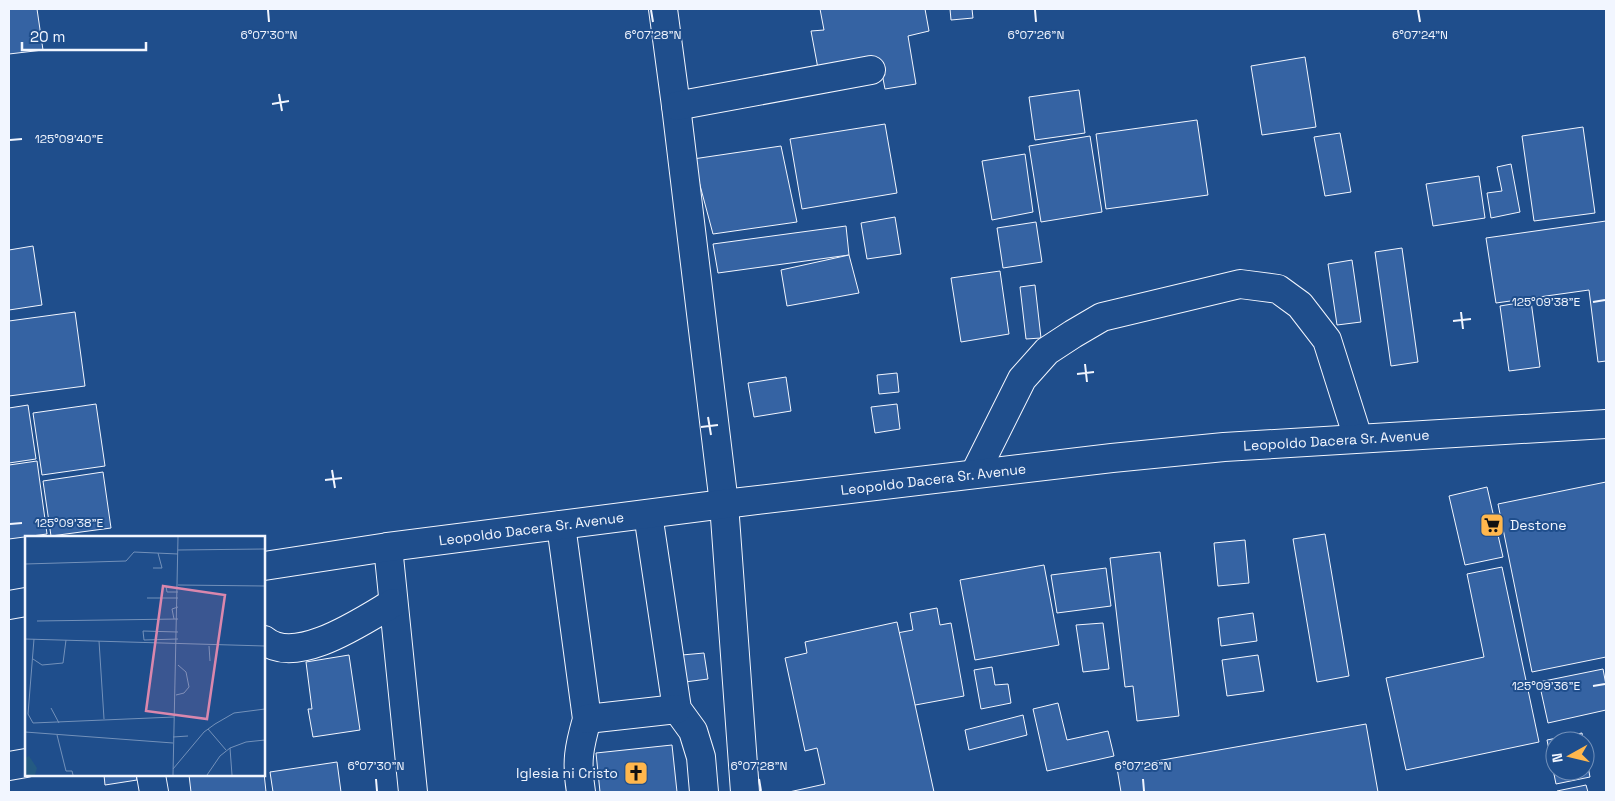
<svg xmlns="http://www.w3.org/2000/svg" width="1615" height="801" font-family="'Space Grotesk',sans-serif">
  <rect width="100%" height="100%" fill="#1f4e8c"/>
  <g fill="#3563a3" stroke="#f2f6ff">
    <polygon points="9,9 37,9 43,50 9,54"/>
    <polygon points="820,9 925,9 929,31 908,36 916,84 885,89 880,63 819,74 811,31 824,30"/>
    <polygon points="950,9 972,9 973,18 951,20"/>
    <polygon points="1305,57 1316,127 1262,135 1251,66"/>
    <polygon points="1079,90 1085,133 1035,140 1029,97"/>
    <polygon points="1197,120 1208,195 1106,209 1096,134"/>
    <polygon points="885,124 897,193 802,209 790,139"/>
    <polygon points="1583,127 1595,213 1534,221 1522,136"/>
    <polygon points="1340,133 1351,192 1325,196 1314,137"/>
    <polygon points="1090,136 1102,212 1041,222 1029,146"/>
    <polygon points="781,146 797,222 713,234 693,159"/>
    <polygon points="1025,154 1033,212 992,220 982,161"/>
    <polygon points="1511,164 1520,212 1491,218 1487,193 1502,191 1497,167"/>
    <polygon points="1479,176 1485,218 1433,226 1426,184"/>
    <polygon points="895,217 901,254 867,259 861,223"/>
    <polygon points="1606,221 1606,361 1598,362 1589,290 1496,303 1486,238"/>
    <polygon points="1036,222 1042,262 1003,268 997,228"/>
    <polygon points="846,226 849,255 718,273 713,244"/>
    <polygon points="33,246 42,305 9,310 9,250"/>
    <polygon points="1402,248 1418,362 1391,366 1375,252"/>
    <polygon points="849,255 859,293 787,306 781,270"/>
    <polygon points="1352,260 1361,322 1337,325 1328,264"/>
    <polygon points="1000,271 1009,334 961,342 951,278"/>
    <polygon points="1035,285 1041,338 1026,339 1020,287"/>
    <polygon points="1531,301 1540,367 1509,371 1500,306"/>
    <polygon points="75,312 85,386 9,396 9,321"/>
    <polygon points="897,373 899,392 879,394 877,375"/>
    <polygon points="786,377 791,411 754,417 748,383"/>
    <polygon points="96,404 105,466 42,475 33,413"/>
    <polygon points="897,404 900,429 875,433 871,407"/>
    <polygon points="28,405 36,459 9,463 9,408"/>
    <polygon points="37,461 47,534 9,539 9,465"/>
    <polygon points="103,472 111,528 51,536 43,481"/>
    <polygon points="1606,482 1606,657 1532,672 1498,504"/>
    <polygon points="1487,487 1503,557 1465,565 1449,496"/>
    <polygon points="1325,534 1349,676 1317,682 1293,539"/>
    <polygon points="1245,540 1249,583 1218,586 1214,543"/>
    <polygon points="1160,552 1179,716 1137,721 1133,686 1125,687 1110,558"/>
    <polygon points="1044,565 1059,645 975,660 960,580"/>
    <polygon points="1502,567 1539,742 1406,770 1386,678 1484,657 1467,574"/>
    <polygon points="1106,568 1111,606 1057,613 1051,575"/>
    <polygon points="937,608 940,625 951,623 964,696 910,706 897,633 913,630 910,613"/>
    <polygon points="1253,613 1257,641 1221,646 1218,618"/>
    <polygon points="897,622 934,792 789,792 825,784 817,748 805,751 785,658 807,653 805,642"/>
    <polygon points="1103,623 1109,669 1083,672 1076,625"/>
    <polygon points="704,653 708,679 685,682 682,655"/>
    <polygon points="349,655 360,730 313,737 308,709 312,709 306,662"/>
    <polygon points="1258,655 1264,691 1227,696 1222,660"/>
    <polygon points="992,667 995,685 1008,684 1011,703 981,709 974,670"/>
    <polygon points="1603,669 1606,685 1606,710 1548,723 1539,682"/>
    <polygon points="1058,703 1067,740 1108,731 1114,756 1047,771 1033,709"/>
    <polygon points="1023,715 1027,735 969,750 965,730"/>
    <polygon points="1366,724 1378,792 1121,792 1117,768"/>
    <polygon points="1582,733 1583,741 1555,741 1555,771 1585,771 1585,750 1590,777 1556,784 1547,740"/>
    <polygon points="672,745 677,792 600,792 596,753"/>
    <polygon points="337,762 341,792 273,792 270,772"/>
    <polygon points="264,773 266,792 191,792 189,775 264,775"/>
    <polygon points="104,775 136,775 137,780 105,785"/>
    <polygon points="1586,785 1588,792 1557,792 1557,791"/>
  </g>
  <g fill="none" stroke-linecap="round" stroke-linejoin="round">
    <g stroke="#f2f6ff" stroke-width="30">
      <g id="minor">
        <polyline points="663,9 676,106 724,504 745,792"/>
        <polyline points="676,106 871,70"/>
        <polyline points="975,473 1022,379 1047,351 1073,334 1102,317 1240,284 1278,289 1300,305 1327,340 1358,438"/>
        <polyline points="648,514 677,709 693,731 701,757 704,792"/>
        <path d="M561,525L587,719C579,747 576,762 581,792"/>
        <polyline points="388,547 413,792"/>
        <path d="M264,640C296,667 364,620 393,603"/>
        <polyline points="587,719 677,709"/>
        <polyline points="9,766 26,763"/>
        <polyline points="151,775 154,792"/>
      </g>
    </g>
    <g stroke="#f2f6ff" stroke-width="30">
      <g id="major">
        <path id="s1" d="M264,566L388,547L724,504L1112,458L1224,447L1606,424"/>
        <polyline points="9,605 26,602"/>
      </g>
    </g>
    <use href="#minor" stroke="#1f4e8c" stroke-width="28"/>
    <use href="#major" stroke="#1f4e8c" stroke-width="28"/>
  </g>
  <path fill="none" stroke="#f2f6ff" stroke-width="2" d="M268,10L269,22M651,10L653,22M1035,10L1036,22M1418,10L1420,22M279,94L282,111M272,104L289,101M10,140L22,139M1593,302L1605,300M1461,312L1463,329M1453,321L1471,319M1085,364L1087,382M1077,374L1094,372M708,417L711,435M701,427L718,425M332,470L335,488M325,480L342,478M10,524L22,523M1593,686L1605,684M376,779L377,791M759,779L761,791M1143,779L1144,791"/>
  <defs>
    <g id="supermarket-square" transform="scale(1.25)"><rect x="-9" y="-9" width="18" height="18" rx="4" fill="#ffb74d" stroke="#1f4e8c"/><path d="M-6-5.5h2.5l.6 2H6L4.5 2H-2.5L-4.4-4H-6ZM-1.5 3.2a1.3 1.3 0 1 0 .1 0ZM3 3.2a1.3 1.3 0 1 0 .1 0Z" fill="#111"/></g>
    <g id="church-square" transform="scale(1.25)"><rect x="-9" y="-9" width="18" height="18" rx="4" fill="#ffb74d" stroke="#1f4e8c"/><path d="M-1.2-6h2.4v3.5h3.3v2.4h-3.3V6h-2.4V-.1h-3.3v-2.4h3.3Z" fill="#111"/></g>
  </defs>
  <g fill-rule="evenodd">
    <use href="#supermarket-square" x="1492" y="525"/>
    <use href="#church-square" x="636" y="773"/>
  </g>
  <g text-anchor="middle" dominant-baseline="central" stroke-width="4" stroke-linejoin="round" paint-order="stroke">
    <g font-size="14" fill="#f2f6ff" stroke="#1f4e8c">
      <text stroke="none"><textPath href="#s1" startOffset="1080">Leopoldo Dacera Sr. Avenue</textPath></text>
      <text stroke="none"><textPath href="#s1" startOffset="675">Leopoldo Dacera Sr. Avenue</textPath></text>
      <text stroke="none"><textPath href="#s1" startOffset="270">Leopoldo Dacera Sr. Avenue</textPath></text>
    </g>
    <g font-size="14" fill="#f2f6ff" stroke="#1f4e8c" text-anchor="start">
      <text x="1510" y="525">Destone</text>
      <text x="618" y="773" text-anchor="end">Iglesia ni Cristo</text>
    </g>
  </g>
  <g transform="translate(25 536)">
    <rect width="240" height="240" fill="#1f4e8c"/>
    <path d="M4,220L12,232L10,239H0V222Z" fill="#245a82"/>
    <path fill="none" stroke="#7391ba" stroke-width="1" d="M153,14L240,13M0,28L101,25L109,16L153,18M128,32H137L133,17M153,49L240,50M141,50L142,56H153M122,62H153M149,83L147,73L153,71M12,85L153,83M0,103L240,110M9,103L3,178L8,187L149,181M153,103L119,104L118,95L153,96M74,105L79,183M184,110L185,125M8,123L17,129L38,127L41,104M151,159L159,157L164,151L161,136L153,129M26,172L34,187M183,193L201,214M0,196L148,207M32,199L41,235H47L48,239M148,201L163,200M205,212L207,239M148,233L179,196L190,188L209,177L240,173M148,239L153,1M182,239L195,220L205,212L221,206L240,204"/>
    <path fill="#da87ad" fill-opacity="0.15" stroke="#da87ad" stroke-width="2.5" d="M138,50L200,59L182,183L121,175Z"/>
    <rect width="240" height="240" fill="none" stroke="#f2f6ff" stroke-width="2.5"/>
  </g>
  <g font-size="12" text-anchor="middle" fill="#f2f6ff" stroke="#1f4e8c" stroke-width="4" stroke-linejoin="round" paint-order="stroke">
    <text x="269" y="39">6°07'30"N</text>
    <text x="653" y="39">6°07'28"N</text>
    <text x="1036" y="39">6°07'26"N</text>
    <text x="1420" y="39">6°07'24"N</text>
    <text x="69" y="143">125°09'40"E</text>
    <text x="1546" y="306">125°09'38"E</text>
    <text x="69" y="527">125°09'38"E</text>
    <text x="1546" y="690">125°09'36"E</text>
    <text x="376" y="770">6°07'30"N</text>
    <text x="759" y="770">6°07'28"N</text>
    <text x="1143" y="770">6°07'26"N</text>
  </g>
  <rect width="1615" height="801" fill="none" stroke="#f2f6ff" stroke-width="20"/>
  <g transform="translate(1570 756) rotate(262)"><circle r="24" fill="#1f4e8c" stroke="#7391ba"/>
  <path d="M0-4L9 19L0 12L-9 19Z" fill="#ffb74d"/>
  <text y="-8" font-size="14" font-weight="bold" text-anchor="middle" fill="#f2f6ff">N</text>
  </g>
  <path d="M22 42v8h124v-8" fill="none" stroke="#f2f6ff" stroke-width="2.5"/>
  <text x="30" y="42" font-size="15" fill="#f2f6ff" stroke="#1f4e8c" stroke-width="4" paint-order="stroke">20 m</text>
</svg>
